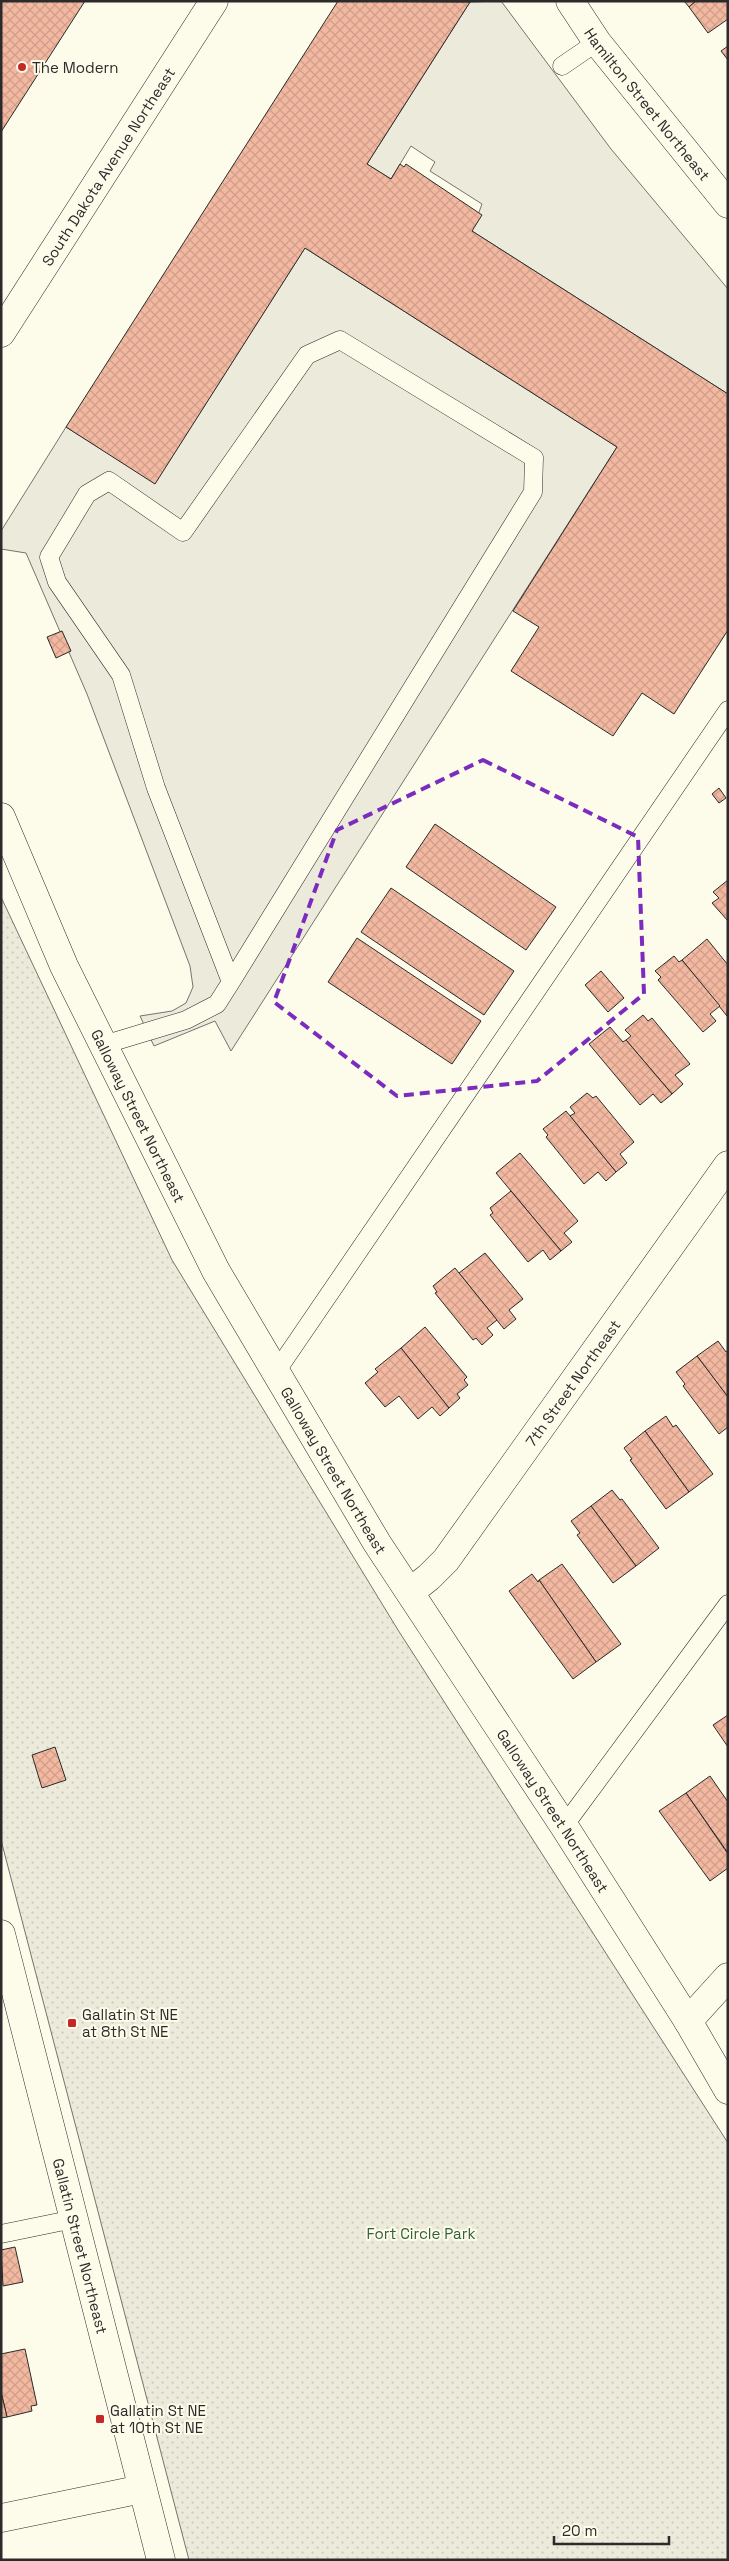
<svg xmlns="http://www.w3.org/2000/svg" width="729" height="2561" font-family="'Space Grotesk',sans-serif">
  <defs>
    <pattern id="park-dots" width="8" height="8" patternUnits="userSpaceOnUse" patternTransform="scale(1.25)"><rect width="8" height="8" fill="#ecebdb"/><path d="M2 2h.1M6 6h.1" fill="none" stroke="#cbcabc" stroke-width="1.8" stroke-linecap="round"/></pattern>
    <pattern id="building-cross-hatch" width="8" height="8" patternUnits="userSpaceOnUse" patternTransform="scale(1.25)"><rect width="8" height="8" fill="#f2b8a0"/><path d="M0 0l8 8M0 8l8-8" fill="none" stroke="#d09e8a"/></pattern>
  </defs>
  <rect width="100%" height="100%" fill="#fdfbea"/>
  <polygon fill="url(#park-dots)" stroke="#74746e" points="1,897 172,1260 398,1630 728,2143 728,2560 189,2560 1,1840"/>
  <g fill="#eceadb" stroke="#74746e">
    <polygon points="501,1 611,149 728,289 728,394 472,231 482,204 430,171 435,162 411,146 391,179 367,164 470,2"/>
    <polygon points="305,248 617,447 231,1051 215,1021 154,1046 140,1016 172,1011 186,1003 193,987 190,966 87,694 26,553 1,549 1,531 66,427 155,483"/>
  </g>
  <g fill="url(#building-cross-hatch)" stroke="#2b2b2b">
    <polygon points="1,1 85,1 1,132"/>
    <polygon points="338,1 470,2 367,164 391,179 400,164 404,167 406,164 482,215 472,231 728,394 728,630 674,714 642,693 613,736 511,671 539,627 513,611 617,447 305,248 155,484 66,427"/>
    <polygon points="684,1 696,1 689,7"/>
    <polygon points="696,1 728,1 728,19 708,33 689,7"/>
    <polygon points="728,46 728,60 721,51"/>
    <polygon points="62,631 71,651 56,658 47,637"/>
    <polygon points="719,788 726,798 719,803 712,794"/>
    <polygon points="435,824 556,907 526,950 406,867"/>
    <polygon points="728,880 728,921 712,903 719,898 713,892"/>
    <polygon points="391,888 514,971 484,1015 361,932"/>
    <polygon points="357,938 481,1021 452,1064 328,982"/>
    <polygon points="707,939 728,965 727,1016 682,960"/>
    <polygon points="674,956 679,962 682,960 720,1006 710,1014 716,1021 703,1032 658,980 661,977 655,971"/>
    <polygon points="601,971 624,998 608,1012 585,985"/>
    <polygon points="643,1015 648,1021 652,1018 690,1064 675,1075 683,1084 672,1094 626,1040 631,1036 625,1030"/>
    <polygon points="610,1027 623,1042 626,1040 672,1094 661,1103 653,1094 640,1105 589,1044"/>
    <polygon points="587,1093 593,1098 596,1096 634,1142 620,1154 627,1163 616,1172 570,1116 575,1113 570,1107"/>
    <polygon points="566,1111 616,1172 606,1181 598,1172 584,1184 546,1137 548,1135 543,1129"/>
    <polygon points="520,1153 578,1221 564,1233 572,1242 561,1251 496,1173"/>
    <polygon points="511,1191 561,1251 550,1260 543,1250 528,1262 490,1215 493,1213 490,1208"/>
    <polygon points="485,1253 523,1299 509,1310 516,1319 504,1329 459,1273"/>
    <polygon points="455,1268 497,1320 487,1328 493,1335 482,1345 476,1338 473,1340 435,1293 437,1292 433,1286"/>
    <polygon points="425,1327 467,1377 464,1380 468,1385 457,1394 460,1398 449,1408 401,1348"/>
    <polygon points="718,1341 726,1352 728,1351 728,1397 697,1356"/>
    <polygon points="401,1348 449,1408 440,1416 432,1407 418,1419 399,1396 385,1407 365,1383 378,1372 375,1369"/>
    <polygon points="697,1356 728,1397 728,1427 719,1434 683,1386 685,1384 676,1372"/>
    <polygon points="666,1416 673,1427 676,1425 713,1474 689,1492 645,1431"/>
    <polygon points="645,1431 689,1492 666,1509 630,1460 632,1459 624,1448"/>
    <polygon points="612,1490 620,1500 622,1499 659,1548 636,1566 591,1506"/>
    <polygon points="591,1506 636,1566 613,1583 577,1535 580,1533 571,1521"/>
    <polygon points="562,1564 621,1644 596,1662 539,1580"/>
    <polygon points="532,1574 538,1582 539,1580 596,1662 573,1679 509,1591"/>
    <polygon points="728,1715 728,1747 713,1725"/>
    <polygon points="55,1747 66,1780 42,1788 32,1755"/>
    <polygon points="710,1776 728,1802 728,1853 686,1793"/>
    <polygon points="686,1793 728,1854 728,1868 710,1881 659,1811"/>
    <polygon points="15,2247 23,2282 3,2286 1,2250"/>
    <polygon points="25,2349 37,2405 31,2406 32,2411 7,2417 1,2392 1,2354"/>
    <polygon points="1,2392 7,2417 1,2418"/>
  </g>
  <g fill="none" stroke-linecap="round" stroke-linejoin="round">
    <g stroke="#2b2b2b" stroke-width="19">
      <g id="service">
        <polyline points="562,66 597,42"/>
        <polyline points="103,1045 186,1020 217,1004 231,982 533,492 534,458 340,340 307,355 183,532 109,481 87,494 49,557 57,582 121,675 156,788 231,982"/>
        <polyline points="276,1372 728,710"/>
        <polyline points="564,1826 728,1604"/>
        <polyline points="1,2234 74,2219"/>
      </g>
    </g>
    <g stroke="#2b2b2b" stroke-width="29">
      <g id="minor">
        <path id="s1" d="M570,1L597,42L728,204"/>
        <path id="s2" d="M1,817L64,966L216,1271L377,1543L564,1826L688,2021L728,2090"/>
        <path id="s3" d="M410,1592L429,1577L446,1560L728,1165"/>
        <polyline points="688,2021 728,1977"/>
        <polyline points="1,2518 142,2489"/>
      </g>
    </g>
    <g stroke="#2b2b2b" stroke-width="29">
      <g id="tertiary">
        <path id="s4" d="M1,1934L161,2560"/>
      </g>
    </g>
    <g stroke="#2b2b2b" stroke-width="29">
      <g id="primary">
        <path id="s5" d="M1,333L214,1"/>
      </g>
    </g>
    <use href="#service" stroke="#fdfbea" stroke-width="18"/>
    <use href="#minor" stroke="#fdfbea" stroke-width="28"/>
    <use href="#tertiary" stroke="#fdfbea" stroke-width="28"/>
    <use href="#primary" stroke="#fdfbea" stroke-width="28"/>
  </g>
  <path fill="none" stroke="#7b2cbf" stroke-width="4" stroke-dasharray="10 6" stroke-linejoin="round" d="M483,760L638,837L644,994L537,1081L397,1096L274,1002L337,830Z"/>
  <g fill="#c62828" stroke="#fdfbea" stroke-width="2">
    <circle cx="22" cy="67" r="5"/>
    <rect x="67" y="2018" width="10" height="10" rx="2.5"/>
    <rect x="95" y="2414" width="10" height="10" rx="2.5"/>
  </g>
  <g text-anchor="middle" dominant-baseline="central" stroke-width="4" stroke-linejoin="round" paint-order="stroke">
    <g font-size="15" fill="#2b2b2b" stroke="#fdfbea" text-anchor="start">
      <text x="32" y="67">The Modern</text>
      <text x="82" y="2014">Gallatin St NE<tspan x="82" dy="17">at 8th St NE</tspan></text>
      <text x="110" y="2410">Gallatin St NE<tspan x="110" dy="17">at 10th St NE</tspan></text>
    </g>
    <g font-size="15" fill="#2b2b2b" stroke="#fdfbea">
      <text stroke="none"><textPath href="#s1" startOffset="129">Hamilton Street Northeast</textPath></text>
      <text stroke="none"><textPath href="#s5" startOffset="198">South Dakota Avenue Northeast</textPath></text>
      <text stroke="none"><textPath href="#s2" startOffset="329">Galloway Street Northeast</textPath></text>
      <text stroke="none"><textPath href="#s3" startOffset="266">7th Street Northeast</textPath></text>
      <text stroke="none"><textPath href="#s2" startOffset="734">Galloway Street Northeast</textPath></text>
      <text stroke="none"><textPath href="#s2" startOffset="1139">Galloway Street Northeast</textPath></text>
      <text stroke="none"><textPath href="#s4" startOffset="322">Gallatin Street Northeast</textPath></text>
    </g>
    <g font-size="15" fill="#34623c" stroke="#fdfbea">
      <text x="421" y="2233">Fort Circle Park</text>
    </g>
  </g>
  <rect width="729" height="2561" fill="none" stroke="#2b2b2b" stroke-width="5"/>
  <path d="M554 2536v8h115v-8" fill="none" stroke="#2b2b2b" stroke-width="2.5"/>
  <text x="562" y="2536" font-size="15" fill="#2b2b2b" stroke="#fdfbea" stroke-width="4" paint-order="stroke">20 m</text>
</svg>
